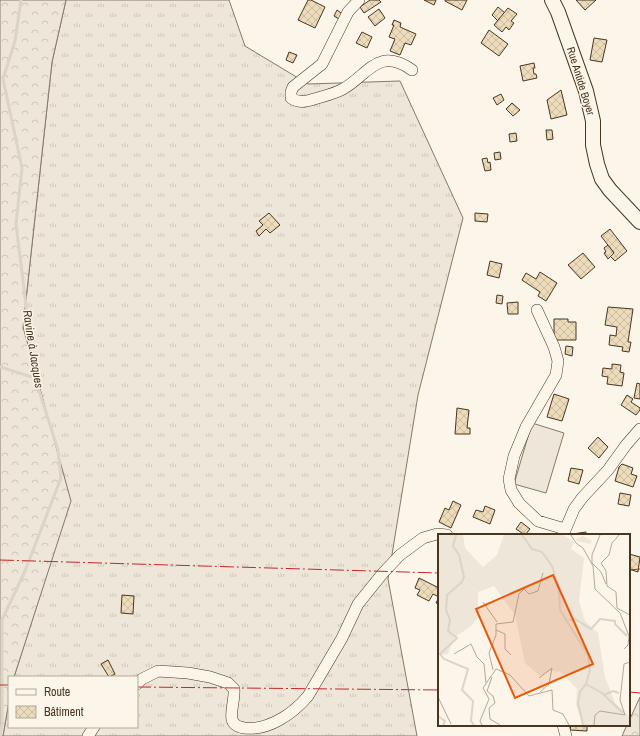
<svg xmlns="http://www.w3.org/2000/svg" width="640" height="736" font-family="'Archivo Narrow',sans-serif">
  <defs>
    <pattern id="grass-tufts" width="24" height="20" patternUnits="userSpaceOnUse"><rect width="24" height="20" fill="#ede6d9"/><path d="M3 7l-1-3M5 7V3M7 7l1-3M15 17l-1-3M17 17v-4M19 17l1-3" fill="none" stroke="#cdc6ba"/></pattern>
    <pattern id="forest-crowns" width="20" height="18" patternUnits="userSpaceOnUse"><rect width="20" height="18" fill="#ede6d9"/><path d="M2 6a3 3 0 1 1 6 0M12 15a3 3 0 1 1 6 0" fill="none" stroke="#cdc6ba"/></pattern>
    <pattern id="building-cross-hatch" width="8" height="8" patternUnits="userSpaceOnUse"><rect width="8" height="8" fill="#ecdcbc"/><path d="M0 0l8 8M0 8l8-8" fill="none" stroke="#ccbda1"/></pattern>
  </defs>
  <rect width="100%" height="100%" fill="#fbf6e9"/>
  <polygon fill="url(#grass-tufts)" stroke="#887966" points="66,0 229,0 245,46 308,84 400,81 463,218 418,395 388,579 417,736 3,736 9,701 9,727 137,727 137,677 14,677 70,501 23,327 52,62"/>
  <g fill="url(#forest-crowns)" stroke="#887966">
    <polygon points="0,0 66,0 52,62 23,327 71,501 14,677 9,677 9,701 3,736 0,736"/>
    <polygon points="640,697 640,736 622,736 627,725 629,725 629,721"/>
  </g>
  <polygon fill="#ede6d9" stroke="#887966" points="532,423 564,433 546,493 514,484"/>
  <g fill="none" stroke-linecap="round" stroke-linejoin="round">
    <g stroke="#dcd4c6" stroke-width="3">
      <polyline points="0,367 35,378"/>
      <polyline points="0,736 2,724 2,620 25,571 61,478 58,450 35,378 16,224 22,168 3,79 15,41 21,0"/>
    </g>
  </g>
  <g fill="url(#building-cross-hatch)" stroke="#4a3520">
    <polygon points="308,0 311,0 325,7 315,28 298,20"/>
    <polygon points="370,0 379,0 381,2 364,13 360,7"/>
    <polygon points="424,0 436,0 434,5"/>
    <polygon points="445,0 467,0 462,10 445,1"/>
    <polygon points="576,0 596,0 585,10"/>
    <polygon points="498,7 505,13 498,21 492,15"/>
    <polygon points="508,8 517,14 511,21 514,23 509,30 506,27 502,32 494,25"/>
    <polygon points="379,9 385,18 375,26 368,17"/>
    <polygon points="337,10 344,15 342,21 334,16"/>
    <polygon points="394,20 401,23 400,27 416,34 411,45 405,43 400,55 390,51 395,39 389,37 394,25 392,25"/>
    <polygon points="489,30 508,44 499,56 481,43"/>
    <polygon points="362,32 372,37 367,48 356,43"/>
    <polygon points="594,38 607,40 602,62 590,60"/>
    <polygon points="289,52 297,55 293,63 286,60"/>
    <polygon points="534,63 535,68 533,68 534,74 536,74 537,78 523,81 520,66"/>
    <polygon points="561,90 567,115 551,119 547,100"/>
    <polygon points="501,94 504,100 497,105 493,98"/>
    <polygon points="512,103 520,110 513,116 506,109"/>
    <polygon points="546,130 552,130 553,139 547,140"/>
    <polygon points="516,133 517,141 510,142 509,134"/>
    <polygon points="500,152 501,159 495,160 494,153"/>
    <polygon points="487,158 488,163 490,162 491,170 485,171 482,159"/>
    <polygon points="269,213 280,225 270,233 266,229 259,236 256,231 263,225 259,221"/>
    <polygon points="475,213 488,214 487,222 475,221"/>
    <polygon points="610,229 627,251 615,261 610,256 614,253 601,236"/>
    <polygon points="608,245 614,253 608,259 604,253 606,252 604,248"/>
    <polygon points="583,253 595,267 581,279 568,265"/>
    <polygon points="490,261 502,264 499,278 487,275"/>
    <polygon points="540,272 557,283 546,301 538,296 540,292 522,280 526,273 536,279"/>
    <polygon points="497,295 503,296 502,304 496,303"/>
    <polygon points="518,302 518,314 508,314 507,303"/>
    <polygon points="608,307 633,309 628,342 631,342 629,352 622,351 623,347 609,345 610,335 616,336 617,327 605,325"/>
    <polygon points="554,319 568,319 568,322 576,322 576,340 554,340"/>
    <polygon points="566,346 573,347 572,356 565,354"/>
    <polygon points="612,364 621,365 620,372 624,373 622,386 607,384 608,377 602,376 603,368 612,369"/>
    <polygon points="637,383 640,384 640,399 634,398"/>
    <polygon points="554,394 569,399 562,421 547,417"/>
    <polygon points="627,395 633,399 631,402 640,408 640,410 636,415 621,405"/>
    <polygon points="457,408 469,410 467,428 470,428 470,434 455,434"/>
    <polygon points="598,437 608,447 599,458 588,448"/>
    <polygon points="622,464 633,468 631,474 637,476 633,487 615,481 619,467"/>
    <polygon points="571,468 583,470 579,484 568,481"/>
    <polygon points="620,493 631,495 629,506 618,504"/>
    <polygon points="453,501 461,505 451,528 439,522 445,508 449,510"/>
    <polygon points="485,506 495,510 490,524 473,517 476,510 483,512"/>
    <polygon points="521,522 530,529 525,535 516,529"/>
    <polygon points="586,532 586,535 566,535"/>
    <polygon points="629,554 640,557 638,572 629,569"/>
    <polygon points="419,578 439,588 439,604 436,603 439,597 433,594 429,601 417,595 420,590 415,588"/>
    <polygon points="122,595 134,596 133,614 121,613"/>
    <polygon points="108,660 115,674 109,677 101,664"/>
    <polygon points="571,725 587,725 587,731 570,730"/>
  </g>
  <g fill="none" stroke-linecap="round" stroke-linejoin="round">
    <g stroke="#4a3520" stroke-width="12">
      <g id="minor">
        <path d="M359,0L348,12L322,64L293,87L291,92V98C299,103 305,102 314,99C324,96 334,94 343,89C368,75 378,46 412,70"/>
        <polyline points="537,310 554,347 558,361 556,375 526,427 514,456 509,479 511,490 519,503 538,521 565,529"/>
        <polyline points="563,535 574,509 582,498 608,470 626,445 640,429"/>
        <path d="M137,684L142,679L158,671L188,673L210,677L228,683L234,689C235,698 230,713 232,719C233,725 239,727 244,728C268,731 293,714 308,696L342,638L358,604L383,573L400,555L423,538L437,534L447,535"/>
        <polyline points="563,725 566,736"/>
        <polyline points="88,736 94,727"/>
      </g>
    </g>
    <g stroke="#4a3520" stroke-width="16">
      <polyline id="major" points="552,0 558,12 586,91 593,121 593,145 597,164 602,179 610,190 640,222"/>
    </g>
    <use href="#minor" stroke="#fbf6e9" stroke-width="11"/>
    <use href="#major" stroke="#fbf6e9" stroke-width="14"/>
    <g stroke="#c62828" stroke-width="1" stroke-dasharray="14 3 2 3" stroke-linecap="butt">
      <polyline points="0,560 439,573"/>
      <polyline points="629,570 640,569"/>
      <polyline points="0,685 9,685"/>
      <polyline points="137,687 439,690"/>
      <polyline points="629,692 640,693"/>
    </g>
  </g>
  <g text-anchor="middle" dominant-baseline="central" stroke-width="3" stroke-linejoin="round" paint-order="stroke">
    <g font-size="11" fill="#4a3520" stroke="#fbf6e9">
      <text transform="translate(581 81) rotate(73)">Rue Antide Boyer</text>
    </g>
    <g font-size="12" font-style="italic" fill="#4a3520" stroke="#fbf6e9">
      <text transform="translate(33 349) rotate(81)">Ravine à Jacques</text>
    </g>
  </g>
  <g transform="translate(438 534)">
    <rect width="192" height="192" fill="#fbf6e9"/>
    <path d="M0,1H25L27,14L45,33L59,21L66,1H91L88,8L114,37L119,73L134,92L150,150L161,160L174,161L177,169L192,183V191H145L138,171L139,155L123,138L113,137L102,142L87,129L77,81L56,52L40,58L25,47L0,59Z" fill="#ede6d9"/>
    <path d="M91,1H125L136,8L133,15L146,24L141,67L147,87L160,99L167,143L174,161L161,160L150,150L134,92L119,73L114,37L92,15L88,8ZM13,46L25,47L40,58V84L33,92L16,104L10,120L0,121V59Z" fill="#ede6d9"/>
    <path d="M145,2L154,7L152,10L139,7L138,5Z" fill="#ede6d9"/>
    <path fill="none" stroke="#dcd4c6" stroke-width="2" d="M18,1L15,12L21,21L26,43L24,48L9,61L8,76L12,86L10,97L19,104L2,120L6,125L30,135L24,156L35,167L33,187L36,191M84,1L94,15L104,18L114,32L121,55L122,76L150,121L152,136L148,150L142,158L140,169L145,191M131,86L137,85L153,95L162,85L177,87V90L189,102M148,150L164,159L185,179M166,161L175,157L181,159M0,182L7,187L5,191"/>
    <path fill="none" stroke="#b4a999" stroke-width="1" d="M133,1L138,9L145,14L155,32L157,55L182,79M162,1L154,21V29L163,38L168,50M181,1L174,9L171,21L163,29L168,37L169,52L178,58L179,74L192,81M45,68L59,88M182,79L191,102L190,111L186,115M58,96L67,100V115L73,121M16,120L33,110L39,123L46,130L48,149M55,136L51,119L58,101V90L75,88L81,60L86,55L91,60L100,57L105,39M54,143L49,157L55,162L57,169L51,174L52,185L62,191M101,144L114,134L111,150L102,158M0,163L13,190M44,191L42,187L51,165L45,154L58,135L72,141L91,162L114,156L115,176L125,180L131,191M156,191L157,181L162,177L187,181L182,166L186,130L192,128"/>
    <path fill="#e8590c" fill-opacity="0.15" stroke="#e8590c" stroke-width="2" d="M115,41L155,130L77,164L38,75Z"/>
    <rect width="192" height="192" fill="none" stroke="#4a3520" stroke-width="2"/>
  </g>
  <rect x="8" y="676" width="130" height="52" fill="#fbf6e9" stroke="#b4a999"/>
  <rect x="16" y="689" width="20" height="6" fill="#fbf6e9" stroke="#b4a999"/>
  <text x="44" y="696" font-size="12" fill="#4a3520">Route</text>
  <rect x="16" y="706" width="20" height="12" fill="url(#building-cross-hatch)" stroke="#b4a999"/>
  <text x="44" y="716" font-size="12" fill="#4a3520">Bâtiment</text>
</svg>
